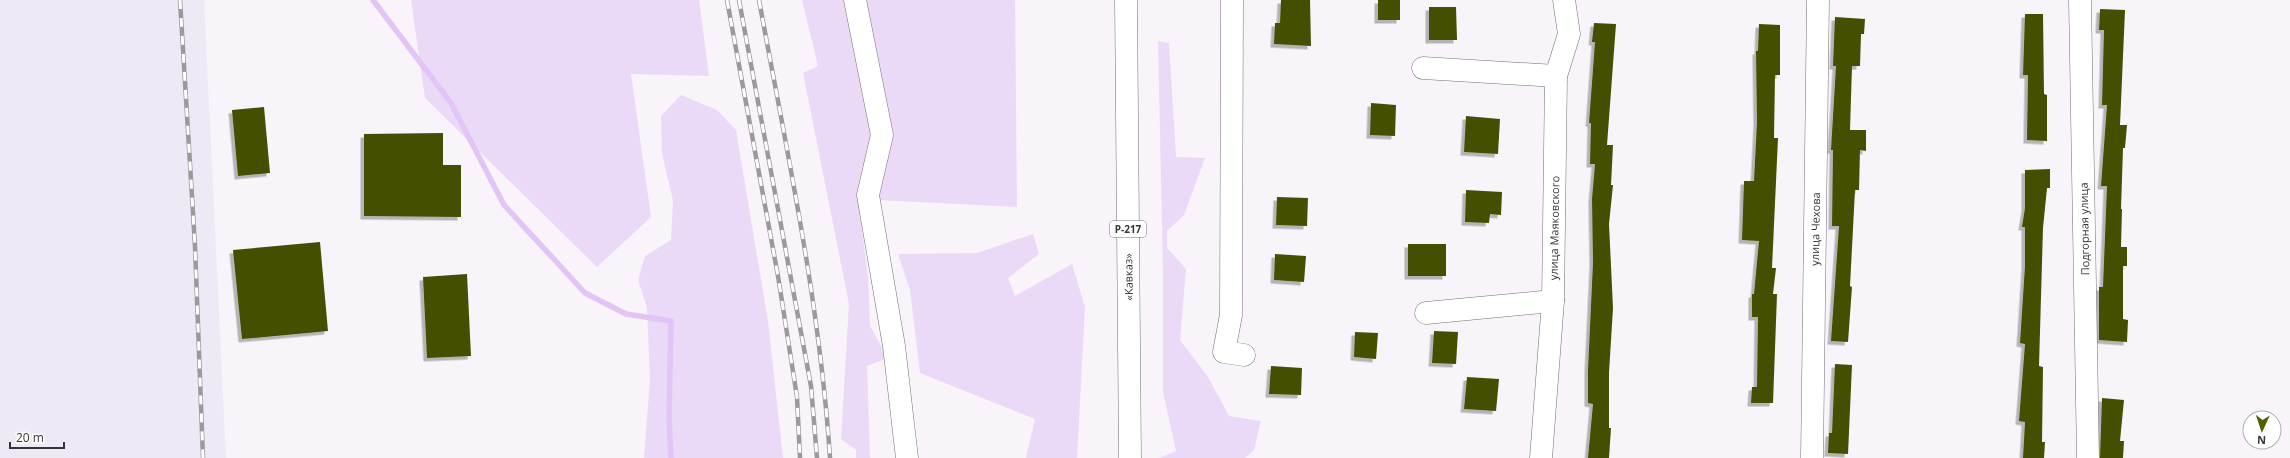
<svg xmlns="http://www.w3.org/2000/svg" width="2290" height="458" font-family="'Open Sans',sans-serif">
  <defs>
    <filter id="shadow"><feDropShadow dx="-3.5" dy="3.5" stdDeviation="0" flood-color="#0004"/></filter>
  </defs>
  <rect width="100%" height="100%" fill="#f8f4fa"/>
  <polygon fill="#efe8f5" points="0,0 204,0 226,458 0,458"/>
  <g fill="#ebd9f8">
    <polygon points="411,0 699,0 709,76 631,74 651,217 597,267 425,98"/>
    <polygon points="802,0 1015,0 1017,207 858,199 868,277 870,326 888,358 867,366 870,458 856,458 856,450 841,439 849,304 803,73 818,66"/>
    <polygon points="1158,41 1169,43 1176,157 1205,158 1184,215 1167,231 1167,248 1186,269 1180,340 1208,377 1229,416 1261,421 1254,450 1245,458 1159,458 1176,451 1163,392 1163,271"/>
    <polygon points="681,95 717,110 736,130 768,321 783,458 644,458 650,379 647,308 638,280 645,256 671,240 673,201 662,153 661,116"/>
    <polygon points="1033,234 1039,254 1008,278 1015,296 1072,264 1085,307 1077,458 1026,458 1035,419 920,373 910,290 898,254 977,253"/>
  </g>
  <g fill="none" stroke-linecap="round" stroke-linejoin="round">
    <polyline stroke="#e2c4f7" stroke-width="5.5" points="373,0 451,103 504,205 585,293 626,314 671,321 669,416 671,458"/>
  </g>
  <g fill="#454f00" filter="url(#shadow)">
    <polygon points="1281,0 1310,0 1311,46 1274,44 1275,23 1280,23"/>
    <rect x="1378" y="0" width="22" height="20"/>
    <polygon points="1429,7 1456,7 1457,40 1429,40"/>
    <polygon points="2100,9 2125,10 2120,125 2127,125 2125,148 2123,148 2121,209 2122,209 2121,247 2127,247 2127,266 2123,266 2123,319 2128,320 2127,342 2099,340 2099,287 2103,287 2107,186 2101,186 2107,105 2102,105 2104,30 2099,30"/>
    <polygon points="2025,14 2043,14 2044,94 2047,95 2047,141 2027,140 2028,75 2023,75"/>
    <polygon points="1835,17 1865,19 1864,34 1861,34 1860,66 1852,66 1850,130 1866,130 1866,151 1860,150 1859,190 1855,190 1850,286 1852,287 1848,342 1831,341 1839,226 1832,226 1833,150 1831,150 1836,66 1833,66"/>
    <polygon points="1594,23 1616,24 1607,145 1613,145 1611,185 1613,185 1609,224 1613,308 1609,373 1609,428 1611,428 1609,458 1588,458 1593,404 1588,403 1588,370 1593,263 1592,199 1595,164 1590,164 1591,123 1589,123 1595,42 1592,42"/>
    <polygon points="1759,24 1780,25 1780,75 1775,75 1774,138 1778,138 1772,268 1776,268 1773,294 1777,294 1773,403 1751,403 1752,387 1757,387 1758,317 1752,317 1752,294 1754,294 1759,241 1742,240 1744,181 1754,181 1757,122 1756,51 1758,51"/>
    <polygon points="1371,103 1396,105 1395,136 1370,135"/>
    <polygon points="264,107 270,173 238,176 232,110"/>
    <polygon points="1466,116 1500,119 1498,154 1464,152"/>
    <polygon points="443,133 443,165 461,165 461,217 364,216 364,134"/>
    <polygon points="2050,169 2050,188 2047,188 2043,228 2039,366 2043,367 2042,442 2045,442 2044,458 2023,458 2025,422 2019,421 2025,344 2020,343 2025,266 2025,227 2022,227 2025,208 2025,170"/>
    <polygon points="1466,190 1502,192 1501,215 1490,214 1489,223 1465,222"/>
    <polygon points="1277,197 1308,198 1307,226 1276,225"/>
    <polygon points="320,242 328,331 242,339 233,250"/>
    <rect x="1408" y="244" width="38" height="32"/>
    <polygon points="1275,254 1306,256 1304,282 1274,280"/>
    <polygon points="467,274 471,356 427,358 423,277"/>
    <polygon points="1434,331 1458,332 1456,364 1432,363"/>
    <polygon points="1355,332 1378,333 1376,359 1354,357"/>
    <polygon points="1835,364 1852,365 1848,454 1828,453 1829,433 1832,433"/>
    <polygon points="1271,366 1302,368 1301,395 1269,394"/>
    <polygon points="1467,377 1499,379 1496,411 1464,409"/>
    <polygon points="2102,398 2124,400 2120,441 2124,441 2123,458 2100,458"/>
  </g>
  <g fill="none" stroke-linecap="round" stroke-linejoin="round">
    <g stroke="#726f74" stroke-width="23">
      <g id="minor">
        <polyline points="855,0 882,135 868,195 894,346 907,458"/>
        <polyline points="1232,0 1231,315 1224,352 1244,355"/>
        <polyline points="2080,0 2088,458"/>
        <polyline points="1423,68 1556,76"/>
        <polyline points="1426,313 1553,301"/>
        <polyline points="1541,458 1553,301 1556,76 1569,34 1564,0"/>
        <polyline points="1812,458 1818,0"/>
      </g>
    </g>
    <g stroke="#726f74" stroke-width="23">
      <polyline id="highway" points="1126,0 1130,458"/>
    </g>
    <use href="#minor" stroke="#fff" stroke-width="22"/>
    <use href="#highway" stroke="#fff" stroke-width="22"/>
    <g stroke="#9c999d" stroke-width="4.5">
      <g id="rail">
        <polyline points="180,0 195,246 203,458"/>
        <polyline points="727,0 778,276 797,397 800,458"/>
        <polyline points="739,0 811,386 817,458"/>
        <path d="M759,0C787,152 820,304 830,458"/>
      </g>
    </g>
    <use href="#rail" stroke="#fff" stroke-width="3" stroke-dasharray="9" stroke-linecap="butt"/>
  </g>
  <g text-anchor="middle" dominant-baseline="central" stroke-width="4" stroke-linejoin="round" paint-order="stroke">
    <rect fill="#fff" stroke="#727172" stroke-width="1" x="1110" y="221" width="36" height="16" rx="3"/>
    <g font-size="10" font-weight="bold" fill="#353436">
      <text x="1128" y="229">Р-217</text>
    </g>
    <g font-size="11" fill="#353436" stroke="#fff">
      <text transform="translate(1554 228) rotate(-89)">улица Маяковского</text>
      <text transform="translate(1815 229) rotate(-89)">улица Чехова</text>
      <text transform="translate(2084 229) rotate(-91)">Подгорная улица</text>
      <text transform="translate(1128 277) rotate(-91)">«Кавказ»</text>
    </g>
  </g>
  <g transform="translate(2262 430) rotate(183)"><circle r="19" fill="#ffffff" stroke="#aeaeaf"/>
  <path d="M0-3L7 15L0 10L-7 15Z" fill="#535f00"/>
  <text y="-6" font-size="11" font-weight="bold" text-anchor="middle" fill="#353436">N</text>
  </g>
  <path d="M10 442v6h54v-6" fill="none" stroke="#353436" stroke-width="2"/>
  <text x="16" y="442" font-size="12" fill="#353436" stroke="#ffffff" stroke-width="3" paint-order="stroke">20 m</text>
</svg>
